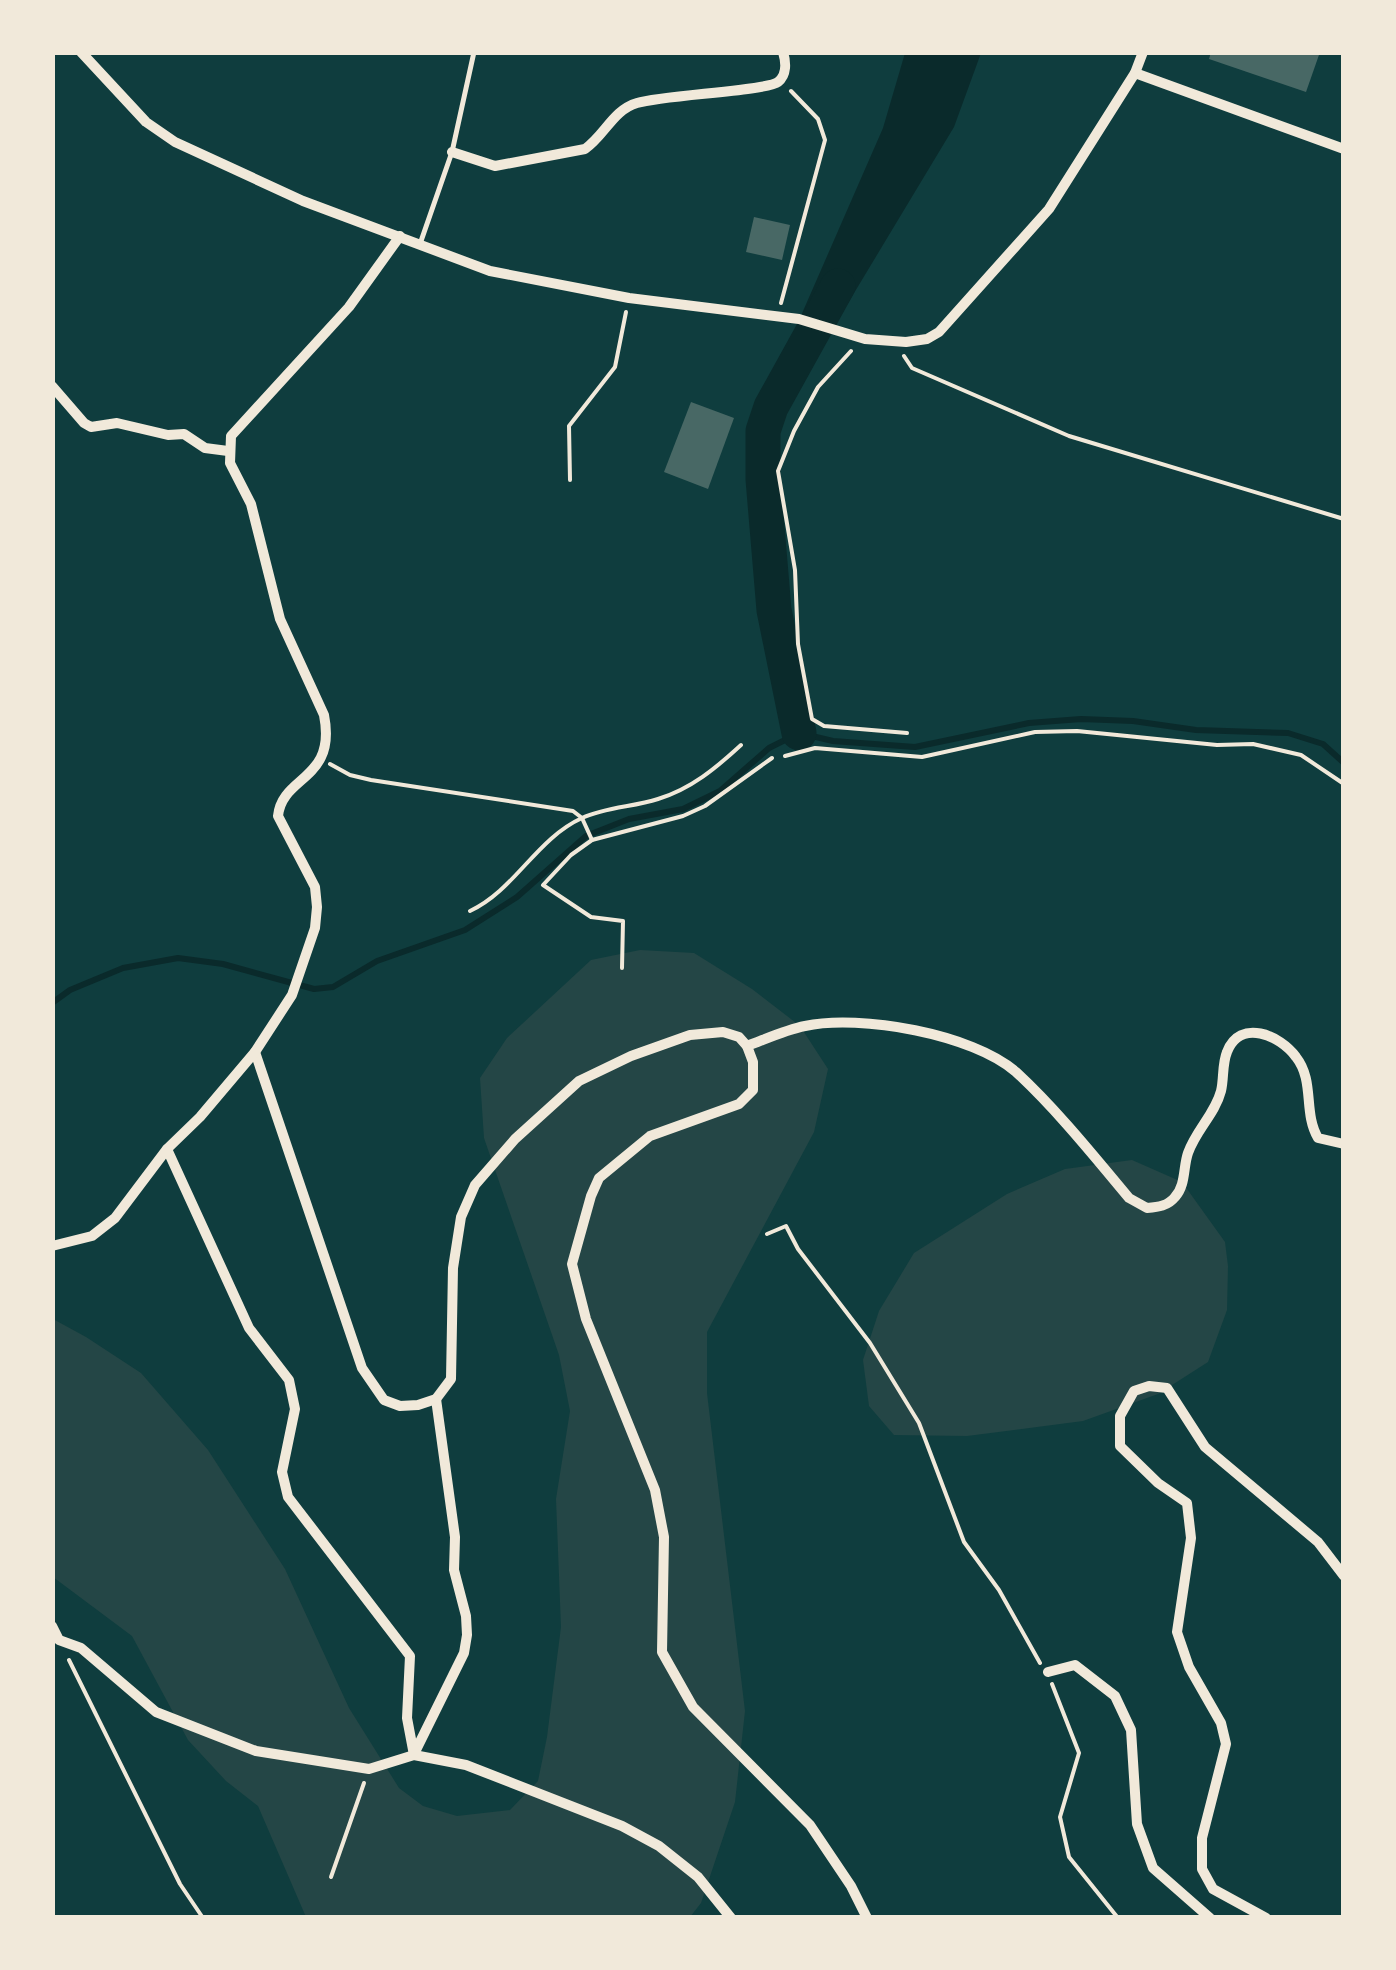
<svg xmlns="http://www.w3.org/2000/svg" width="1396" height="1970" font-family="'Exo 2',sans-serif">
  <rect width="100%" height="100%" fill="#0f3d3e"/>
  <g fill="#244646">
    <polygon points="640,950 694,953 752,989 800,1026 828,1069 814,1132 707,1332 707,1393 745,1711 735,1802 701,1903 690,1917 306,1917 258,1806 226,1781 188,1740 132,1636 53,1577 53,1319 86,1337 141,1373 208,1450 285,1569 349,1708 399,1788 423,1806 457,1816 510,1810 538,1781 547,1737 561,1627 556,1499 570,1411 559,1355 484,1138 480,1078 507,1038 591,960"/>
    <polygon points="1132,1160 1182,1182 1225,1242 1228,1266 1227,1310 1208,1362 1158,1394 1083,1421 967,1436 894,1435 869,1406 863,1360 879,1311 914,1253 1007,1194 1065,1169"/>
  </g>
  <polygon fill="#0a2a2b" points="905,53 981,53 954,127 833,328 800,318 883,128"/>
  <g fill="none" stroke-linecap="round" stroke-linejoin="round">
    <polyline stroke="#0a2a2b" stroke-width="6" points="52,1003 70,990 123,968 178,958 223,964 314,989 333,987 377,961 465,930 517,897 586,836 629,819 683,809 720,791 769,748 799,733 833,741 915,747 1029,723 1081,719 1133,721 1196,730 1288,733 1323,744 1344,763"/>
    <polyline stroke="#0a2a2b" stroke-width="35" points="799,733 774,610 763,479 763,431 771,407 838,286"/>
  </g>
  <g fill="#486865">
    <polygon points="1211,52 1320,52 1306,92 1209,59"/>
    <polygon points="754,217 790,225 782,260 746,252"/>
    <polygon points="691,402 734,418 708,489 664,472"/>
  </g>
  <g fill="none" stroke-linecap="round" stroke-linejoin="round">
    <g stroke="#f1e9da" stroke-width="4">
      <polyline points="781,303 825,140 818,119 791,91"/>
      <polyline points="851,351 818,387 794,431 778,471 795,570 798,644 812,719 824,726 907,733"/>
      <polyline points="904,356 912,368 1069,436 1344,519"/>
      <polyline points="570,480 569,426 615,367 626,312"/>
      <polyline points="785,756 815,748 922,757 1035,732 1077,731 1217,745 1253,744 1301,755 1344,784"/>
      <polyline points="330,764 350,775 371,780 573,811 582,818 592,840"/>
      <path d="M470,911C515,890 536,839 582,818C606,807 633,807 658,799C691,789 716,768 741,745"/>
      <polyline points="622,968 623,921 591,917 543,885 571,855 592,840 683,816 705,806 772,758"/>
      <polyline points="767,1234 786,1226 798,1249 870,1343 919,1423 964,1542 999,1590 1040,1663"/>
      <polyline points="69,1660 180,1884 203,1918"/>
      <polyline points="1052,1684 1079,1753 1060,1817 1069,1857 1118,1918"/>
      <polyline points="331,1877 364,1783"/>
    </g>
    <polyline stroke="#f1e9da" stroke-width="5" points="420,244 452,152 474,52"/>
    <g stroke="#f1e9da" stroke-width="10">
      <polyline points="81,52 146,122 175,142 303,201 490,271 629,298 799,319 865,339 906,342 927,339 939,332 1049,209 1135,73 1143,52"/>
      <polyline points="1135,73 1344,149"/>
      <path d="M452,152L495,166L585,149C605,135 613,110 637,103C664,95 766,91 778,82C787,75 786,62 783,52"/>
      <polyline points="52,386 84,423 91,427 117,423 168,435 184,434 205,448 228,451"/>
      <path d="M747,1046C766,1039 785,1030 805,1026C860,1014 973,1034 1016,1072C1057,1110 1093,1155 1129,1198L1147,1208C1158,1207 1168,1206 1175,1197C1186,1185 1183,1167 1188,1153C1196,1130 1215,1114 1221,1091C1224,1079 1222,1064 1227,1052C1240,1018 1280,1035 1296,1057C1315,1081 1303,1113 1318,1138L1344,1144"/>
      <polyline points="255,1052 362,1368 384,1400 400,1406 418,1405 436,1399 451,1379 453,1268 461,1217 475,1185 515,1139 579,1081 631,1056 690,1035 723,1032 739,1037 747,1046 753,1062 753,1090 739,1104 650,1136 599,1178 591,1196 572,1264 586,1319 655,1490 664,1537 662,1652 693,1707 810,1825 851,1886 867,1918"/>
      <polyline points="167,1149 249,1328 289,1380 295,1409 282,1472 288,1497 410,1656 407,1718 414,1755"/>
      <path d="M52,1246L92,1236L115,1218L167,1149L200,1117L255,1052L292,995L315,928L317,907L315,887L278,816C282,775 337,781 324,715L280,619L251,504L230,463L231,436L349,307L400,236"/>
      <polyline points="52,1626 59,1640 81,1648 156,1712 256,1751 369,1769 414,1755 466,1765 622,1826 659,1846 698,1877 731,1918"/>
      <polyline points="1048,1672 1075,1665 1115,1696 1131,1730 1137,1824 1153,1868 1210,1918"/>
      <polyline points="414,1754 464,1653 467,1635 466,1616 454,1570 455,1537 436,1399"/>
      <polyline points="1266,1918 1213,1889 1202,1869 1202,1838 1226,1744 1221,1723 1189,1667 1177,1632 1191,1538 1187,1503 1158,1483 1120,1446 1120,1416 1134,1391 1149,1386 1167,1388 1205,1447 1318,1542 1344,1576"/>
    </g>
  </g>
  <rect width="1396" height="1970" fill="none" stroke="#f1e9da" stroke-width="110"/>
</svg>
